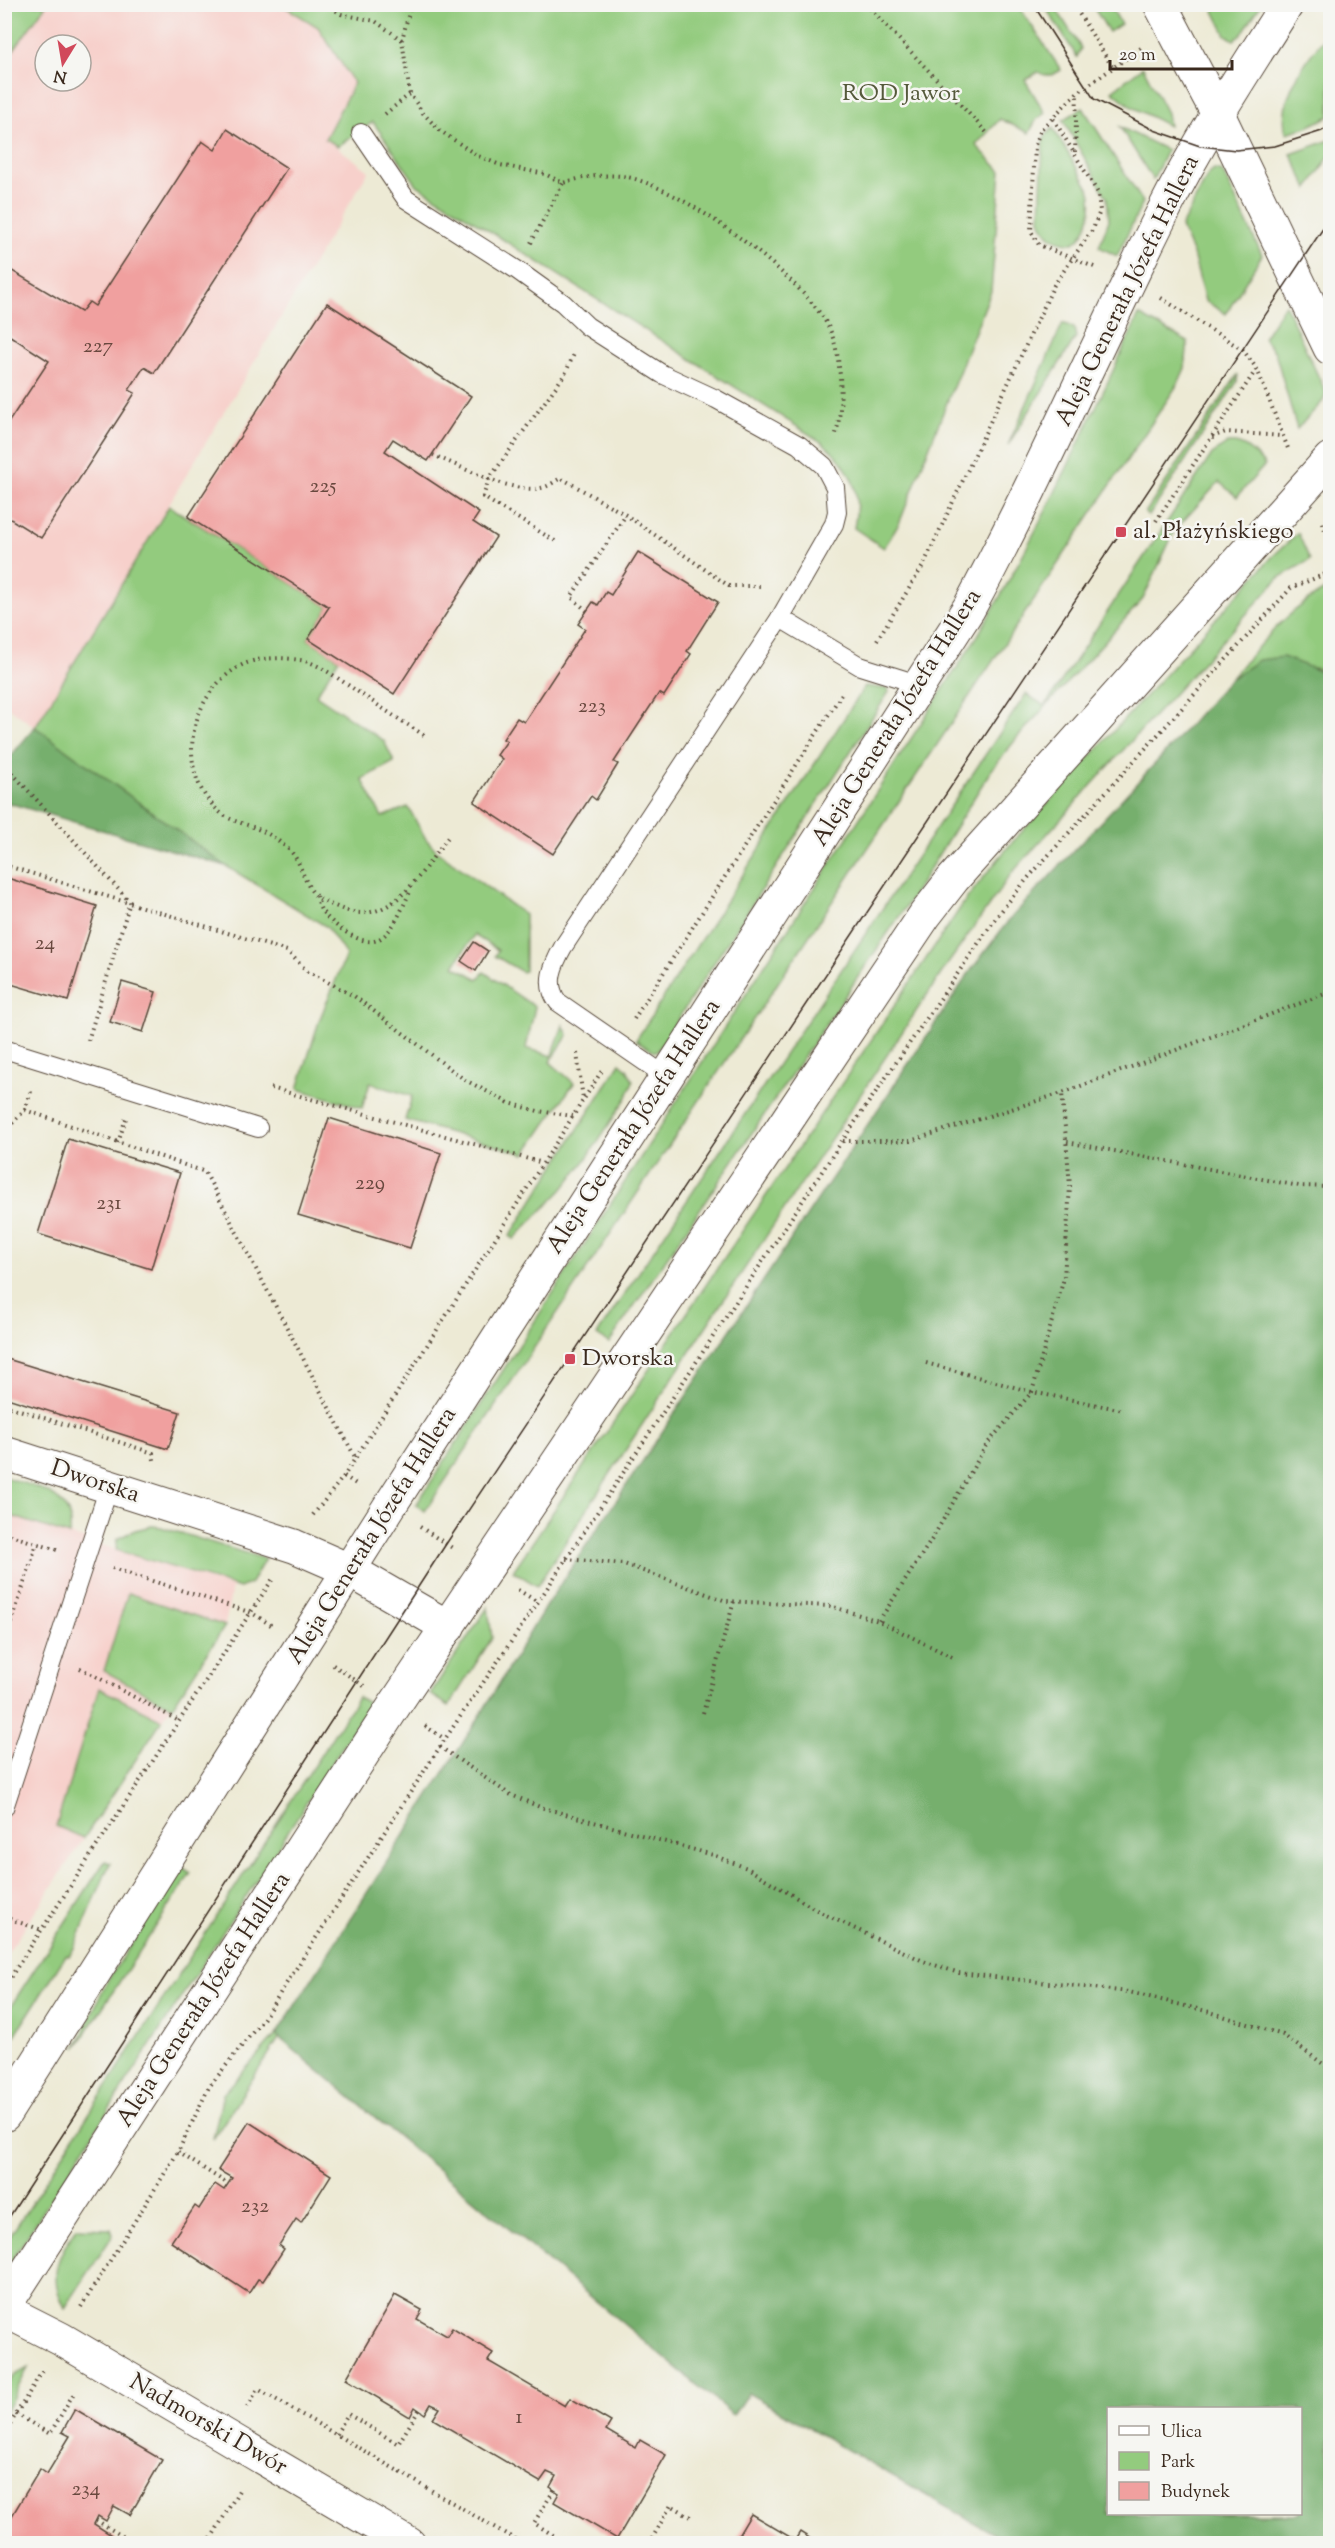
<svg xmlns="http://www.w3.org/2000/svg" width="1335" height="2548" font-family="'Sorts Mill Goudy',serif">
  <rect width="100%" height="100%" fill="#f6f6f2"/>
  <filter id="ink" filterUnits="userSpaceOnUse"><feTurbulence type="fractalNoise" baseFrequency=".0167" numOctaves="2"/><feDisplacementMap in="SourceGraphic" scale="12" xChannelSelector="R" yChannelSelector="G"/><feConvolveMatrix kernelMatrix="1 2 1 2 8 2 1 2 1" color-interpolation-filters="sRGB"/></filter>
  <filter id="wash" filterUnits="userSpaceOnUse"><feTurbulence type="fractalNoise" baseFrequency=".008" numOctaves="4" result="noise"/><feDisplacementMap in="SourceGraphic" scale="24" xChannelSelector="R" yChannelSelector="G"/><feGaussianBlur stdDeviation="1.35" result="paint"/><feColorMatrix in="noise" values="0 0 0 0 0 0 0 0 0 0 0 0 0 0 0 0 0 1.4 0 .05"/><feComposite in="paint" operator="in"/></filter>
  <g filter="url(#wash)">
    <rect width="100%" height="100%" fill="#edead5"/>
    <g fill="#f7d0cb" fill-rule="evenodd">
      <path d="M5,5H282L318,27L354,83L325,138L369,171L35,727L5,705ZM45,45H81V81H45Z"/>
      <polygon points="5,1514 232,1587 225,1626 5,1957"/>
    </g>
    <g fill="#93cb7e" stroke="#677a4e" stroke-width="1.5">
      <polygon points="5,4 46,5 5,62 4,5"/>
      <path d="M282,5H1018L1061,70C1053,75 1047,78 1038,72L1025,80L1045,113L1037,119L1029,133L1000,119L976,145L1001,171L991,291L899,524L884,548L854,528C862,491 852,468 823,443L417,185L373,122L338,146L325,139L354,83L318,27Z"/>
      <polygon points="1044,5 1054,5 1081,48 1077,57"/>
      <polygon points="1092,5 1110,5 1121,24 1109,32"/>
      <polygon points="1219,5 1219,4 1261,5 1241,35 1234,40 1226,35 1213,9"/>
      <path d="M1330,33V116L1307,127L1286,133C1277,100 1307,55 1330,33Z"/>
      <polygon points="1143,67 1167,113 1169,126 1132,107 1112,91"/>
      <polygon points="1083,108 1143,202 1117,256 1099,247 1109,220 1107,198 1063,120"/>
      <polygon points="1120,127 1167,150 1153,180"/>
      <path d="M1053,128L1089,188C1095,204 1089,233 1074,243C1055,243 1045,236 1040,219L1043,142L1045,136Z"/>
      <polygon points="1330,140 1330,155 1308,189 1291,154"/>
      <polygon points="1214,170 1221,171 1224,175 1262,255 1226,314 1205,301 1193,254 1181,227 1208,175"/>
      <polygon points="1285,304 1326,393 1323,401 1297,429 1275,352 1263,338"/>
      <path d="M1139,315L1188,342L1185,368L1178,384L425,1511L416,1505L978,635C1039,532 1088,424 1139,315Z"/>
      <polygon points="1063,323 1074,328 1076,337 1008,445"/>
      <polygon points="1238,374 1237,382 1149,516 1145,513"/>
      <path d="M1228,443C1244,441 1255,454 1265,465L1237,497L1219,482L1175,530L1143,599L1017,738L990,772L911,899L609,1343L597,1335L1026,694L1045,706L1212,454Z"/>
      <polygon points="169,506 329,607 308,639 339,659 316,695 384,741 394,762 362,779 382,817 408,807 426,839 437,851 525,915 525,971 522,972 495,956 498,950 474,935 454,966 478,979 484,972 535,1007 526,1048 552,1056 563,1025 568,1035 550,1062 574,1083 525,1154 405,1120 412,1096 370,1083 362,1108 298,1089 319,1021 346,955 327,927 226,866 35,727"/>
      <polygon points="1298,533 1310,560 1280,577 1011,874 945,968 711,1319 537,1586 513,1571 967,898 1008,847 1272,557"/>
      <path d="M1330,587V675L1320,669L1259,660L1229,680C1263,642 1285,611 1330,587Z"/>
      <polygon points="865,686 888,689 889,692 658,1050 654,1052 636,1040"/>
      <polygon points="620,1063 627,1069 633,1081 627,1097 585,1161 562,1190 514,1239 510,1236"/>
      <path d="M4,1477C33,1486 79,1495 69,1535L5,1514Z"/>
      <polygon points="152,1526 161,1527 265,1559 251,1583 240,1588 116,1550 117,1539 135,1530"/>
      <polygon points="128,1593 225,1626 172,1707 104,1671"/>
      <polygon points="488,1607 492,1638 449,1706 430,1694"/>
      <polygon points="99,1688 162,1720 84,1838 56,1826"/>
      <polygon points="358,1697 370,1704 5,2271 5,2244"/>
      <polygon points="105,1861 110,1863 74,1948 69,1956 66,1955 5,2051 5,2015"/>
      <polygon points="182,1867 191,1873 76,2048 106,1983"/>
      <polygon points="276,2035 280,2037 213,2139 223,2094"/>
      <path d="M76,2228L111,2229L113,2235L65,2308C47,2275 58,2257 76,2228Z"/>
      <polygon points="28,2368 5,2413 5,2386 15,2375"/>
    </g>
    <g fill="#76af6d" stroke="#586c46" stroke-width="1.5" fill-rule="evenodd">
      <path d="M1283,657L1330,675V2543H1010L748,2393L733,2415L276,2035L478,1719L545,1607L969,973L1009,920L1162,756L1229,680L1259,660ZM1108,2408H1300V2514H1108Z"/>
      <polygon points="35,727 226,866 5,802 5,763"/>
    </g>
    <g id="blocks">
      <g fill="#f0a09f">
        <polygon points="227,129 287,168 156,370 154,373 144,367 129,390 135,393 41,538 4,515 4,429 49,361 4,332 4,266 81,312 89,302 95,306 202,141 215,150"/>
        <polygon points="327,303 471,396 428,461 393,439 385,451 479,513 473,522 496,537 394,694 308,639 329,607 188,517"/>
        <polygon points="638,552 718,602 687,651 691,654 664,696 659,693 614,762 618,764 596,800 591,796 553,854 474,802 502,759 497,755 507,741 503,739 517,718 524,722 585,629 578,624 593,602 598,605 606,592 611,595"/>
        <polygon points="4,877 97,906 68,1001 4,982"/>
        <polygon points="474,942 488,951 476,971 461,961"/>
        <polygon points="122,982 156,992 143,1032 110,1022"/>
        <polygon points="329,1118 441,1153 410,1248 298,1215"/>
        <polygon points="68,1139 180,1173 151,1269 38,1234"/>
        <polygon points="4,1358 180,1412 168,1449 4,1397"/>
        <polygon points="249,2122 331,2175 301,2223 296,2219 279,2245 284,2249 263,2281 258,2279 249,2293 171,2242 195,2206 199,2209 215,2184 224,2190 232,2178 218,2170"/>
        <polygon points="395,2295 422,2310 417,2319 447,2336 452,2328 493,2353 488,2361 565,2406 570,2398 611,2422 606,2430 636,2448 640,2440 666,2455 617,2539 554,2502 559,2493 550,2487 556,2476 547,2472 540,2482 433,2419 440,2408 431,2404 425,2414 415,2407 410,2417 346,2379"/>
        <polygon points="75,2409 162,2460 130,2515 114,2506 106,2521 98,2516 94,2524 116,2538 113,2544 6,2544 11,2536 4,2532 4,2529 40,2469 47,2474 70,2436 62,2432"/>
        <polygon points="751,2514 795,2540 800,2532 819,2544 733,2544"/>
      </g>
    </g>
  </g>
  <g filter="url(#ink)">
    <use href="#blocks" fill-opacity="0" stroke="#564739" stroke-width="1.5"/>
    <g fill="none" stroke-linecap="round" stroke-linejoin="round">
      <g stroke="#564739" stroke-width="20">
        <g id="lane">
          <path d="M361,133L406,199L517,270L563,303L587,326L626,351L662,374L716,399L799,445L824,466L835,487L837,512L834,524L780,618L563,947C553,965 544,984 558,1002L667,1077"/>
          <polyline points="780,618 860,666 921,685"/>
          <polyline points="4,1049 258,1128"/>
          <polyline points="4,1808 109,1487"/>
        </g>
      </g>
      <g stroke="#564739" stroke-width="35">
        <g id="street">
          <polyline points="4,1453 294,1546 349,1570 448,1627"/>
          <polyline points="4,2310 61,2339 409,2544"/>
        </g>
      </g>
      <g stroke="#564739" stroke-width="35">
        <g id="secondary">
          <polyline points="1160,4 1218,114 1330,348"/>
          <path d="M4,2115L389,1507L969,608C1038,480 1096,346 1161,216C1198,142 1243,73 1287,4"/>
          <polyline points="4,2307 394,1706 925,915 953,879 1330,459"/>
        </g>
      </g>
      <g stroke="#564739" stroke-width="4" stroke-dasharray="1.5 4.5" stroke-linecap="butt">
        <polyline points="326,4 341,14 375,21 402,40"/>
        <path d="M411,4L402,40L410,94L423,113L439,130L478,156L500,165L545,174L563,183C582,177 602,174 621,176C676,182 808,280 830,330C842,357 844,409 835,437"/>
        <polyline points="866,4 987,133"/>
        <polyline points="1073,4 1113,68"/>
        <polyline points="385,114 410,94"/>
        <polyline points="1075,152 1077,93"/>
        <polyline points="531,243 563,183"/>
        <polyline points="1094,267 1039,245 1031,231 1035,145 1041,129 1077,93 1141,48"/>
        <polyline points="1161,298 1243,350 1257,369 1289,451"/>
        <polyline points="1212,437 1226,432 1282,436"/>
        <path d="M433,455C460,466 512,494 541,488C548,487 555,481 561,478L626,515L729,586H764"/>
        <polyline points="1156,521 1256,370"/>
        <polyline points="1322,523 1330,542"/>
        <polyline points="555,541 483,497 489,479 565,374 574,354"/>
        <polyline points="587,611 571,597 626,515"/>
        <polyline points="877,640 923,566 1054,285 1093,229 1100,211 1098,193 1053,118"/>
        <path d="M424,735C398,719 373,702 348,685C334,676 316,662 300,660C282,657 258,657 242,665C194,689 175,760 210,802C227,823 238,820 260,830C270,834 279,841 287,848C302,860 302,880 314,894C321,902 333,905 342,909C393,929 423,868 449,836"/>
        <polyline points="4,764 130,902 87,1044"/>
        <polyline points="4,865 287,951 307,971 354,996 465,1080 509,1103 538,1111 573,1116"/>
        <path d="M317,896C318,900 319,906 321,910C330,923 361,947 377,940C394,933 403,905 411,890"/>
        <polyline points="634,1019 843,692"/>
        <polyline points="577,1053 583,1099"/>
        <polyline points="271,1088 543,1163"/>
        <polyline points="25,1110 32,1088"/>
        <polyline points="4,1132 25,1110 205,1172 355,1457"/>
        <polyline points="843,1141 910,1141 1062,1093 1330,992"/>
        <polyline points="1067,1142 1299,1186 1330,1187"/>
        <polyline points="118,1143 126,1118"/>
        <polyline points="926,1363 1032,1392 1123,1410"/>
        <polyline points="4,1405 153,1453 154,1460"/>
        <polyline points="344,1476 359,1486"/>
        <polyline points="313,1515 344,1476 603,1069"/>
        <polyline points="420,1527 454,1549"/>
        <polyline points="4,1533 57,1550"/>
        <polyline points="566,1559 624,1564 726,1601 830,1606 879,1621 954,1658"/>
        <polyline points="112,1568 252,1613 271,1625"/>
        <polyline points="518,1590 538,1602"/>
        <polyline points="879,1621 932,1539 987,1444 1032,1392 1064,1278 1070,1186 1062,1093"/>
        <polyline points="4,1646 37,1543"/>
        <polyline points="333,1665 364,1686"/>
        <polyline points="80,1668 179,1721"/>
        <polyline points="703,1713 734,1601"/>
        <polyline points="425,1726 445,1739"/>
        <polyline points="440,1747 509,1794 540,1807 713,1855 747,1868 820,1912 923,1961 959,1973 1129,1992 1210,2012 1283,2035 1330,2069"/>
        <polyline points="4,1917 42,1930"/>
        <polyline points="4,1987 274,1577"/>
        <polyline points="178,2152 228,2184"/>
        <polyline points="81,2307 178,2152 209,2087 264,2018 445,1739 538,1602 842,1141 998,915 1027,879 1291,588 1330,572"/>
        <polyline points="247,2407 258,2389 523,2544"/>
        <polyline points="16,2414 50,2434 75,2391"/>
        <polyline points="4,2434 43,2370"/>
        <polyline points="336,2434 348,2414 398,2444 419,2410"/>
        <polyline points="554,2490 534,2523 567,2544"/>
        <polyline points="96,2520 135,2544"/>
        <polyline points="208,2544 241,2487"/>
        <polyline points="649,2544 671,2505 691,2517"/>
      </g>
      <use href="#lane" stroke="#fff" stroke-width="18"/>
      <use href="#street" stroke="#fff" stroke-width="33"/>
      <use href="#secondary" stroke="#fff" stroke-width="33"/>
      <g stroke="#3b2a1e" stroke-width="1.5">
        <polyline points="1033,4 1094,99 1154,130 1200,146 1236,150 1275,146 1322,131 1330,125"/>
        <polyline points="4,2225 446,1544 1330,218"/>
      </g>
    </g>
  </g>
  <g fill="#d1495b" stroke="#f6f6f2" stroke-width="2">
    <rect x="1115" y="526" width="12" height="12" rx="3"/>
    <rect x="564" y="1353" width="12" height="12" rx="3"/>
  </g>
  <g text-anchor="middle" dominant-baseline="central" stroke-width="5" stroke-linejoin="round" paint-order="stroke">
    <g font-size="21" fill="#68483e">
      <text x="98" y="347">227</text>
      <text x="323" y="487">225</text>
      <text x="592" y="707">223</text>
      <text x="45" y="944">24</text>
      <text x="370" y="1184">229</text>
      <text x="109" y="1204">231</text>
      <text x="255" y="2207">232</text>
      <text x="519" y="2418">1</text>
      <text x="86" y="2490">234</text>
    </g>
    <g font-size="24" fill="#555a3b" stroke="#f6f6f2">
      <text x="901" y="94">ROD Jawor</text>
    </g>
    <g font-size="24" fill="#3b2a1e" stroke="#f6f6f2">
      <text transform="translate(1128 291) rotate(-64)">Aleja Generała Józefa Hallera</text>
      <text transform="translate(897 718) rotate(-58)">Aleja Generała Józefa Hallera</text>
      <text transform="translate(634 1127) rotate(-57)">Aleja Generała Józefa Hallera</text>
      <text transform="translate(95 1482) rotate(18)">Dworska</text>
      <text transform="translate(372 1536) rotate(-58)">Aleja Generała Józefa Hallera</text>
      <text transform="translate(204 2000) rotate(-57)">Aleja Generała Józefa Hallera</text>
      <text transform="translate(208 2425) rotate(30)">Nadmorski Dwór</text>
    </g>
    <g font-size="24" fill="#3b2a1e" stroke="#f6f6f2" text-anchor="start">
      <text x="1133" y="532">al. Płażyńskiego</text>
      <text x="582" y="1359">Dworska</text>
    </g>
  </g>
  <rect width="1335" height="2548" fill="none" stroke="#f6f6f2" stroke-width="24"/>
  <rect x="1107" y="2407" width="195" height="108" fill="#f6f6f2" stroke="#aba49d" stroke-width="1.5"/>
  <rect x="1119" y="2426" width="30" height="9" fill="#ffffff" stroke="#aba49d" stroke-width="1.5"/>
  <text x="1161" y="2437" font-size="18" fill="#3b2a1e">Ulica</text>
  <rect x="1119" y="2452" width="30" height="18" fill="#93cb7e" stroke="#aba49d" stroke-width="1.5"/>
  <text x="1161" y="2467" font-size="18" fill="#3b2a1e">Park</text>
  <rect x="1119" y="2482" width="30" height="18" fill="#f0a09f" stroke="#aba49d" stroke-width="1.5"/>
  <text x="1161" y="2497" font-size="18" fill="#3b2a1e">Budynek</text>
  <g transform="translate(63 63) rotate(191)"><circle r="28" fill="#f6f6f2" stroke="#aba49d" stroke-width="1.5"/>
  <path d="M0-4.5L10 22L0 15L-10 22Z" fill="#d1495b"/>
  <text y="-9" font-size="16" font-weight="bold" text-anchor="middle" fill="#3b2a1e">N</text>
  </g>
  <path d="M1110 60v9h122v-9" fill="none" stroke="#3b2a1e" stroke-width="3"/>
  <text x="1119" y="60" font-size="18" fill="#3b2a1e" stroke="#f6f6f2" stroke-width="4.5" paint-order="stroke">20 m</text>
</svg>
